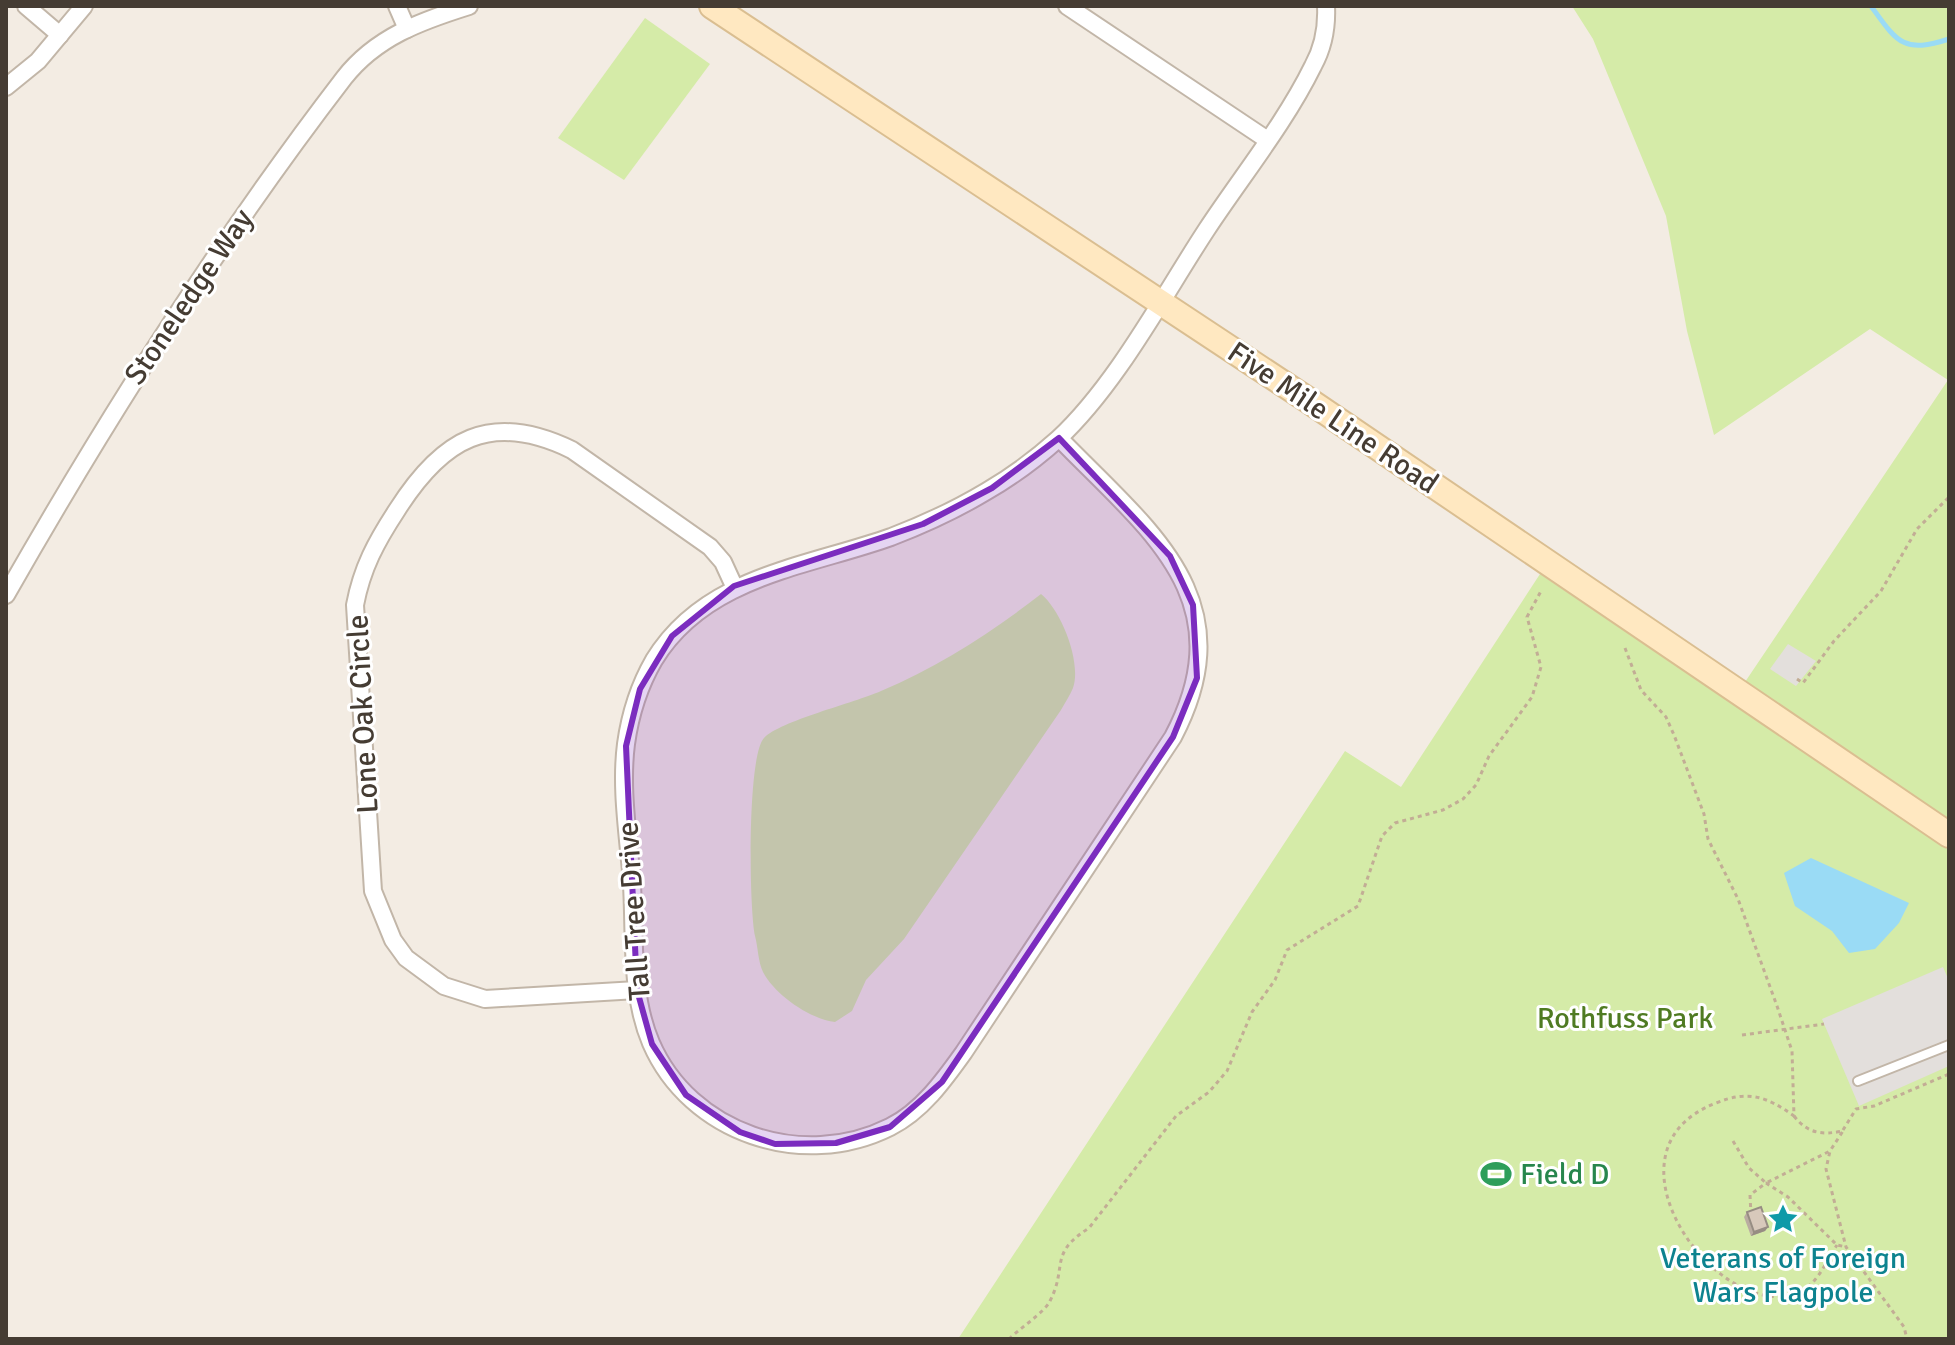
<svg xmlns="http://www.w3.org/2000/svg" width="1955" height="1345" font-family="Signika,sans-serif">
  <rect width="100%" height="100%" fill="#f3ece3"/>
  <g fill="#d5eba8">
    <polygon points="1572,6 1949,6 1949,819 1745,682 1948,380 1870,329 1714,435 1687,331 1666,216 1593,39"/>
    <polygon points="645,18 710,64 624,180 558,138"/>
    <polygon points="1540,574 1949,850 1949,1339 958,1339 1345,751 1401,787"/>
    <path d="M1041,594C1061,610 1082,662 1073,688C1070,695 1065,703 1061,710L904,939L866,980L852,1011L835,1022C810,1019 775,995 763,972C758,962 758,947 755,936C749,908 747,756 764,738C780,721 854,703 881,691C939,666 991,633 1041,594Z"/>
  </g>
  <g fill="#e3dfdc">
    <polygon points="1788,644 1816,661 1796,686 1770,669"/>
    <polygon points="1943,967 1949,981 1949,1066 1859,1106 1822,1019"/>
  </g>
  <polygon fill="#9adbf5" points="1811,858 1909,903 1899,923 1875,949 1849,953 1832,931 1795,906 1784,873"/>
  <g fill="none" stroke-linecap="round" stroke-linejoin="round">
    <path stroke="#9adbf5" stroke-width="5" d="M1871,6C1897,42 1903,54 1949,39"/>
    <g stroke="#c2b6a8" stroke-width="12">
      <polyline id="service" points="1858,1081 1949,1045"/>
    </g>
    <g stroke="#c2b6a8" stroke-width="20">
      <g id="minor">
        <polyline points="26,6 60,35"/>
        <polyline points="397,6 407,29"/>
        <polyline points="1067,6 1266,139"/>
        <polyline points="6,87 38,61 84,6"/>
        <path d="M1059,438C1148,530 1246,598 1173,737L964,1052C944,1080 922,1111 890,1127C802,1171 690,1133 651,1043C630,994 635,937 632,885C629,839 620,790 626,744C630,715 639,686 654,660C705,576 807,567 891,537C925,524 957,509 987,491C1011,477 1038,457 1058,439C1117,384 1163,296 1207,229C1242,176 1285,123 1313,66C1323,48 1327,26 1326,6"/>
        <path d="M6,595C108,416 218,242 344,78C376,37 421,21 469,6"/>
        <path d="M637,990L485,999L444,986L406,958L393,940L373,891L355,605C362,568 376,542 397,510C442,439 490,410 572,450L710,547L723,562L734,586"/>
      </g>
    </g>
    <g stroke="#dabe91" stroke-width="28">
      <polyline id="secondary" points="712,6 1308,400 1949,835"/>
    </g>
    <g stroke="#c2ad95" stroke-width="3" stroke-dasharray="4 4" stroke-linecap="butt">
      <path d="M1625,648L1641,690L1666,717L1674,735L1704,814L1708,839L1738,899L1777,1006L1792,1051L1794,1116C1766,1096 1748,1090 1716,1103C1584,1154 1735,1345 1810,1285C1821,1275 1829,1257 1837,1245"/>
      <polyline points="1797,679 1803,683 1834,641 1881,591 1917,529 1949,497"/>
      <polyline points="1742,1035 1824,1024"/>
      <path d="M1794,1116C1808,1134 1822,1135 1843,1131L1830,1151L1826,1169L1846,1247L1904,1327L1907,1339"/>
      <polyline points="1843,1130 1856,1109 1874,1106 1949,1074"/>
      <polyline points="1733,1141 1749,1168 1766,1183 1830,1151"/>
      <polyline points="1751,1215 1750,1195 1766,1183 1788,1197 1837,1245 1846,1247"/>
      <path d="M1009,1339C1019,1329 1045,1312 1050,1301C1068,1266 1048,1254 1089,1228L1176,1116L1209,1092L1227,1071L1252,1012L1275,980L1287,950L1358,906L1382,836L1395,823L1443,810L1463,799L1476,785L1489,756L1532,697L1541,667L1527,617L1541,591"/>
    </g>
    <use href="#service" stroke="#fff" stroke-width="8"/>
    <use href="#minor" stroke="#fff" stroke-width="16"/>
    <use href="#secondary" stroke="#ffe8c1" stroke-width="24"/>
  </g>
  <polygon fill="#baada1" points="1747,1212 1768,1227 1765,1231 1751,1236 1744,1217"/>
  <polygon fill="#978d83" points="1768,1227 1765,1231 1751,1236 1754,1232"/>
  <polygon fill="#d8c9bb" stroke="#978d83" stroke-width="2" points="1761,1207 1768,1227 1754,1232 1747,1212"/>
  <path fill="#7b2cbf" fill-opacity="0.2" stroke="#7b2cbf" stroke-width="6" stroke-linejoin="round" d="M1059,438L1170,556L1193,605L1197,678L1173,737L942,1082L890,1127L836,1143L775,1144L740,1132L686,1095L652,1044L637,990L626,746L640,689L672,636L734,586L923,524L992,488Z"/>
  <defs>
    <g id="stadium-bare" transform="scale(2.4)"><path d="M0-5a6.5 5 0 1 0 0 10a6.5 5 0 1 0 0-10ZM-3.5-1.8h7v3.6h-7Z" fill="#2e9e5b" stroke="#fff" stroke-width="2.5" paint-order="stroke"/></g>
    <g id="sight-bare" transform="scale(2.4)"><path d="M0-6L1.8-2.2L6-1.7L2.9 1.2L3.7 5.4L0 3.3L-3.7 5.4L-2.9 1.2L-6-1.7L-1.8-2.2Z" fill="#0f9aa8" stroke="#fff" stroke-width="2.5" paint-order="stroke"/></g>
  </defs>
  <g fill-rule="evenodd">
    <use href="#stadium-bare" x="1496" y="1174"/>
    <use href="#sight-bare" x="1783" y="1219"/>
  </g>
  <g text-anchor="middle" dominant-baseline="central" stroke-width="6" stroke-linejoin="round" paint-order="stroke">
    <g font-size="30" fill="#453c33" stroke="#fff">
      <text transform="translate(189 297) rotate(-56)">Stoneledge Way</text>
      <text transform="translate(1333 418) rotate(34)">Five Mile Line Road</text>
      <text transform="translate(363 714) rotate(-93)">Lone Oak Circle</text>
      <text transform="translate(634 911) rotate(-94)">Tall Tree Drive</text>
    </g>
    <g font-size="30" fill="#4f7b22" stroke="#fff">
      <text x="1625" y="1018">Rothfuss Park</text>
    </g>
    <g font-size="30" fill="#27864d" stroke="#fff" text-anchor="start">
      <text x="1520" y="1174">Field D</text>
    </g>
    <g font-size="30" fill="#0d838f" stroke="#fff">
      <text x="1783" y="1258">Veterans of Foreign<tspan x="1783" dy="34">Wars Flagpole</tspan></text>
    </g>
  </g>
  <rect width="1955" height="1345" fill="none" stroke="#453c33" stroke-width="16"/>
</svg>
